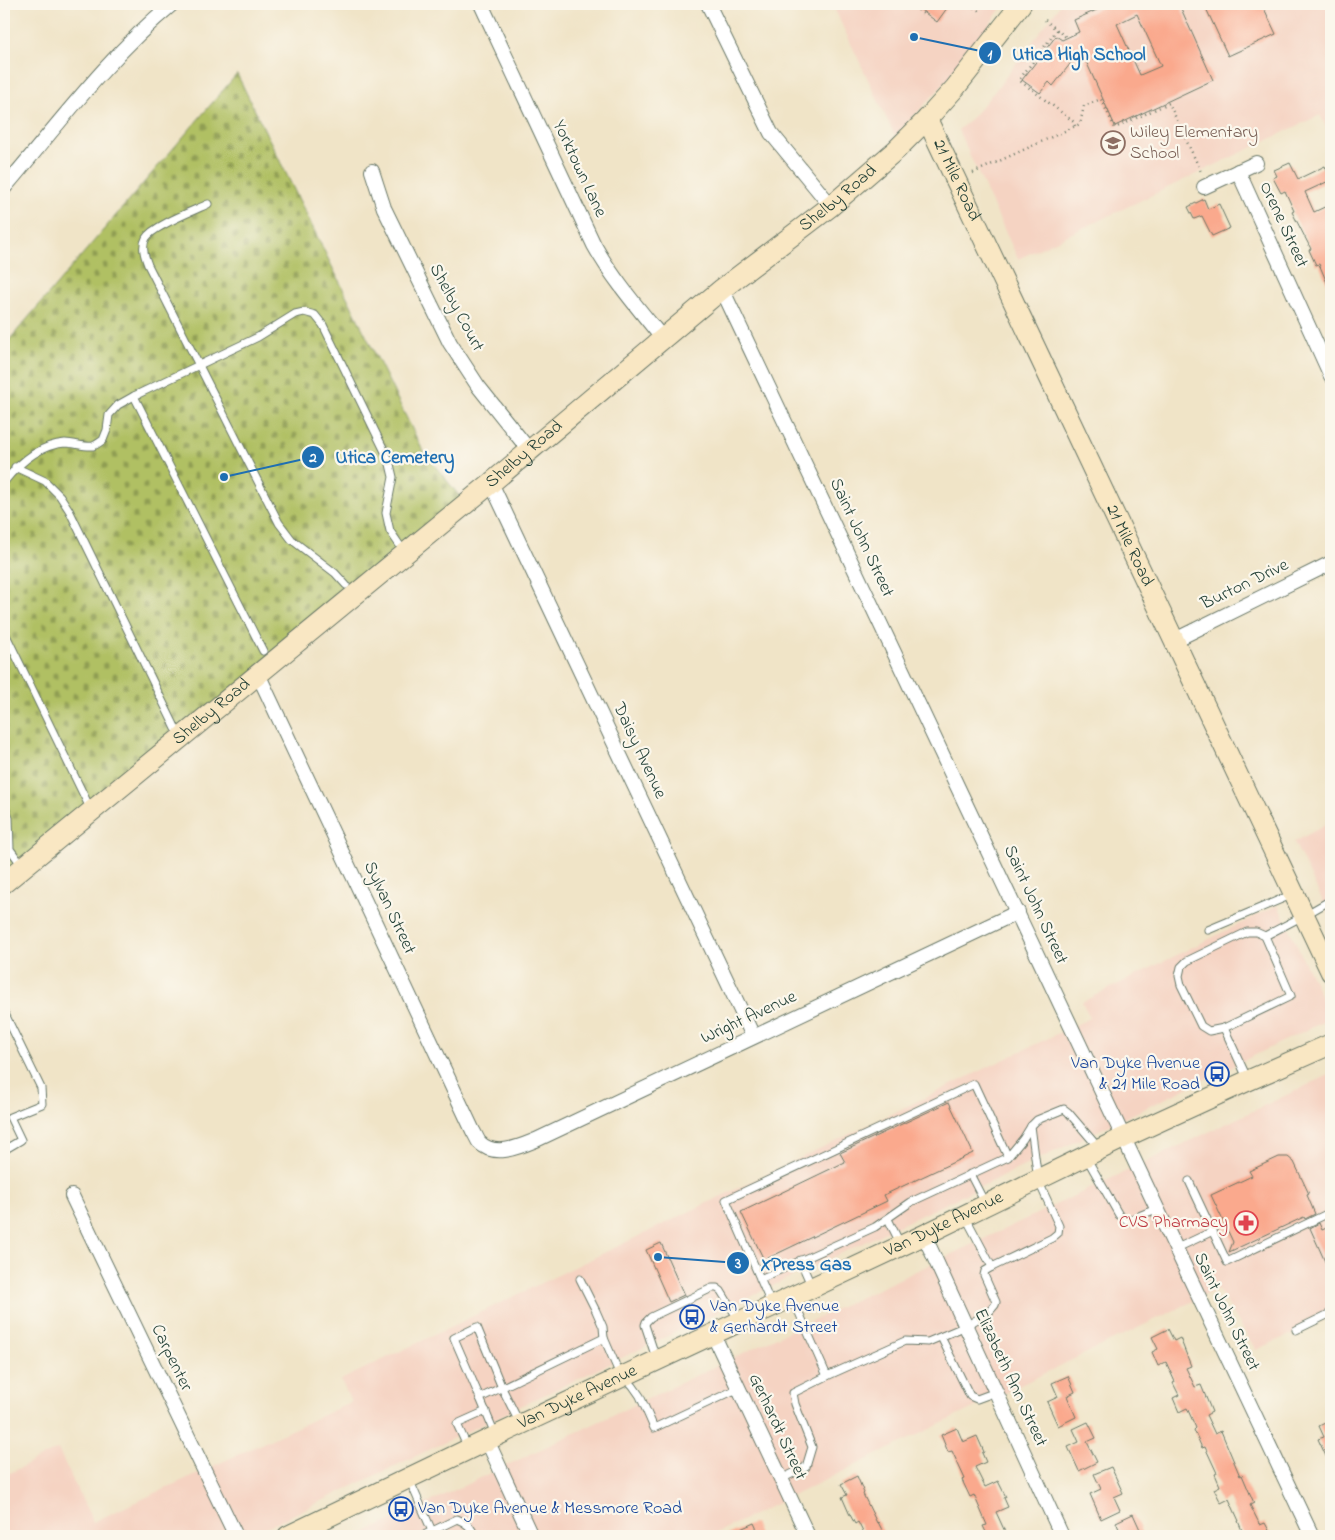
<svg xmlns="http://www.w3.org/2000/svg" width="1335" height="1540" font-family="'Indie Flower',sans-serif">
  <defs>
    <pattern id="cemetery-stones" width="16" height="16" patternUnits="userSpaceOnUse" patternTransform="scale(1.25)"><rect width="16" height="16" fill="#b0c063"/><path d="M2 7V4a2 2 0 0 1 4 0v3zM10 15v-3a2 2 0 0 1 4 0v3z" fill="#8f9d52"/></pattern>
  </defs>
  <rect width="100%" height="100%" fill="#fbf7ec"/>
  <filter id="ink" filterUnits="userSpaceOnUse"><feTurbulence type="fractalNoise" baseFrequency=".02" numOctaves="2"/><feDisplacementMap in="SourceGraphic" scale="10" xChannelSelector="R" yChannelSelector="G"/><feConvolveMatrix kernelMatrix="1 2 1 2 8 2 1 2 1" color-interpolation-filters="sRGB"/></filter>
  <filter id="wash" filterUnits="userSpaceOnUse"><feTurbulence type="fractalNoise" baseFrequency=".0096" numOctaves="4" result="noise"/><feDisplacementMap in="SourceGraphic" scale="20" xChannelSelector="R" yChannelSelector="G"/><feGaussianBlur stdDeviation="1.12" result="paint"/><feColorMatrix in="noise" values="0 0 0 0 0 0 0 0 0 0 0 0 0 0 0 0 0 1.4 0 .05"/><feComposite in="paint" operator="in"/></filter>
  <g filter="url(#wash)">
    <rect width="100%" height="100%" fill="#f0e4c7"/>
    <g fill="#f5d3c2">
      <polygon points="832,4 1004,4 956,71 895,136"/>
      <polygon points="1061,4 1331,4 1331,137 1320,115 1018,259 958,130 969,121 999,86"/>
      <polygon points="1331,822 1331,918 1294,842"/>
      <polygon points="1278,905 1331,1018 1177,1093 248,1536 4,1536 4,1476 58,1449 93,1522 351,1402 341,1380 1090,1018 1082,1002"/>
      <polygon points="1331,1074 1331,1316 1256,1350 1218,1289 710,1536 358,1536"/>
    </g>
    <polygon fill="url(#cemetery-stones)" stroke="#687e4c" points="237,74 423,451 465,503 4,883 4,346"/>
    <g id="blocks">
      <g fill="#faa98d" fill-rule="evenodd">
        <polygon points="913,4 950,4 937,22"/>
        <path d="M1110,4H1179L1213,80L1115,126L1081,50L1053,86L1049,82L1040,93L1022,80L1056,36L1062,40L1079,32L1074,20ZM1137,14L1161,66L1140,75L1117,24Z"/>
        <polygon points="1204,4 1262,4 1276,34 1228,56"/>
        <polygon points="1290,163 1298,179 1325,166 1331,180 1305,192 1314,212 1331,204 1331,292 1319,264 1316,265 1309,250 1311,249 1292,212 1294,211 1285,191 1281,193 1273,178 1277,176 1274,170"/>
        <polygon points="1204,199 1208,209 1219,204 1230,228 1212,236 1202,216 1194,219 1188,207"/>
        <polygon points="949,1102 973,1153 884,1195 887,1201 764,1260 741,1212 845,1162 840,1153"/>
        <polygon points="1279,1157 1288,1157 1294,1162 1309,1194 1307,1195 1315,1214 1305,1219 1304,1217 1229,1252 1233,1242 1211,1195 1252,1176 1249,1171"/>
        <polygon points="1319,1223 1322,1230 1331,1226 1331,1275 1310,1228"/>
        <polygon points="661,1243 684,1295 669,1302 646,1250"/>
        <polygon points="1168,1329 1174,1341 1180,1338 1191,1366 1186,1368 1195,1387 1201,1385 1212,1412 1206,1415 1215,1434 1221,1431 1240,1476 1242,1475 1254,1503 1250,1505 1260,1525 1265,1523 1272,1536 1235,1536 1243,1533 1238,1521 1239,1521 1229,1499 1221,1503 1214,1489 1220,1486 1215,1474 1217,1473 1205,1447 1202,1448 1194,1430 1196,1428 1187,1408 1179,1412 1173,1398 1179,1395 1173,1383 1175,1382 1166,1362 1158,1366 1152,1352 1158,1349 1152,1337"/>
        <polygon points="1068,1376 1075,1392 1067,1396 1076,1417 1058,1426 1047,1402 1058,1397 1052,1383"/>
        <polygon points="1331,1420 1331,1467 1318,1439 1324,1437 1319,1426"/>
        <polygon points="1088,1422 1096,1438 1087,1442 1097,1462 1079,1471 1068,1447 1079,1442 1073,1429"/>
        <polygon points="957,1428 963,1442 977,1436 984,1452 982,1453 986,1462 975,1467 985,1487 998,1481 1006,1497 1004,1498 1008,1507 996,1512 1007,1536 988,1536 983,1526 987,1525 974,1495 970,1497 962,1480 965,1479 952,1451 948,1452 941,1435"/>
        <polygon points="1111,1467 1123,1493 1114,1497 1120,1510 1101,1519 1090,1494 1101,1489 1094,1474"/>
        <polygon points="857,1476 864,1493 863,1494 877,1523 878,1522 885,1536 865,1536 858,1522 855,1524 849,1513 842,1497 847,1495 841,1484"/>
        <polygon points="1133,1514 1143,1536 1122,1536 1116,1522"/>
        <polygon points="754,1523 760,1536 725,1536"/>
      </g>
    </g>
  </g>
  <g filter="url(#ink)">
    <use href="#blocks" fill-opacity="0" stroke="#687767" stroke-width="1"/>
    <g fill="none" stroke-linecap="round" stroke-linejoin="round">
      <g stroke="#687767" stroke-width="9">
        <g id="lane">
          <path d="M208,204C193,211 153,226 146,238C141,247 145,257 148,265L279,523L292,540L335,573L346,585"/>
          <polyline points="134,396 263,651"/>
          <polyline points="15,467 45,481 60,496 69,510 179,735"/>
          <path d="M4,482C19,463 39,445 65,443C74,443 84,447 93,446C96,445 100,442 103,440L107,430L109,415L118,405L134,396L258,337L295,314L304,312L315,315L323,325L389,460L393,477L386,513L390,531L405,553"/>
          <polyline points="4,631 90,808"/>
          <polyline points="4,805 9,818 10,849 23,867"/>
          <polyline points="1208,930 1291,895"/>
          <polyline points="4,1012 41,1088 42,1104 10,1117 21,1140 4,1150"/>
          <polyline points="1224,1028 1209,1031 1201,1026 1181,985 1179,976 1181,967 1187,961 1247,932 1256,932 1265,936"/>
          <polyline points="1248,1080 1224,1028 1291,996 1265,936 1305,915 1331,900"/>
          <polyline points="1008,1157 1023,1139 1031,1126 1037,1120 1064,1109 1068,1112 1098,1147"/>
          <polyline points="1086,1157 1119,1215 1127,1221 1156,1209"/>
          <polyline points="970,1174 985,1203"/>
          <polyline points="1189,1181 1227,1262 1331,1212"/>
          <polyline points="965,1216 992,1267 1052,1238 1058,1233 1059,1226 1038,1180 1031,1126"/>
          <polyline points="888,1219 900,1243"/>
          <polyline points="1175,1249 1213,1231"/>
          <polyline points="800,1260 811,1285"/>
          <polyline points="580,1279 596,1311 603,1327 604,1338 617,1368 633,1386 640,1396 654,1428 739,1388"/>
          <polyline points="760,1279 875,1227 911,1202 1008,1157 974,1084 726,1200 772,1306"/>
          <polyline points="793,1299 827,1376 905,1341 928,1342 966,1326 989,1312 995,1305 996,1302 984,1275 985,1271 992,1267"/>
          <polyline points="1296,1330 1331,1313"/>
          <polyline points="941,1337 970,1396 977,1399 996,1392"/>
          <polyline points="656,1358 645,1325 646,1322 651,1317 712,1288 717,1288 721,1291 738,1319"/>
          <polyline points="480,1398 454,1338 477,1327 502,1388 519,1422"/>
          <polyline points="495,1434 480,1398 604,1338"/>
          <polyline points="468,1448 457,1424 486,1411"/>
          <polyline points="409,1479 432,1531"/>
          <polyline points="781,1479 806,1467 812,1447 795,1404 793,1393 827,1376"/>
          <path d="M422,1536L457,1519C467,1523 471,1527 475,1536"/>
        </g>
      </g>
      <g stroke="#687767" stroke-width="16">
        <g id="street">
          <path d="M481,4L594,245C613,279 638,308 663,339"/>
          <polyline points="708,4 771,133 831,206"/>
          <polyline points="372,171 384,208 450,343 478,386 529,450"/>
          <polyline points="1238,171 1331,376"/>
          <polyline points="1204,187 1256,163"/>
          <path d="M4,188C58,125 108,57 172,4"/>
          <polyline points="722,289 1312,1536"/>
          <polyline points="491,483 753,1036"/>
          <polyline points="1175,640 1331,563"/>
          <path d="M258,674L473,1131C475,1134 477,1139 479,1142C494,1158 519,1147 536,1140L1018,912"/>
          <polyline points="72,1196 236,1536"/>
          <polyline points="924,1235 1062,1536"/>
          <polyline points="713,1334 808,1536"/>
          <polyline points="487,1440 531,1536"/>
        </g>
      </g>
      <g stroke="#687767" stroke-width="22">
        <g id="secondary">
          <path id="s1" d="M927,119L1331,972"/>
          <path id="s2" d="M4,883L491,483L722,289L831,206L896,150L927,119L955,88L1021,4"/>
          <path id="s3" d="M288,1536L496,1436L924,1235L1123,1138L1245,1082L1331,1044"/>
        </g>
      </g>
      <g stroke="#687767" stroke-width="2.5" stroke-dasharray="1 4" stroke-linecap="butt">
        <polyline points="910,4 925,15"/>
        <polyline points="970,4 981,13"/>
        <polyline points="1045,20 1067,38"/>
        <polyline points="1057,30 1019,80 1074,122 1075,126"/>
        <polyline points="973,173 1080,124 1084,106 1101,99 1115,128 1169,103 1202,174"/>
      </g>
      <use href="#lane" stroke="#fff" stroke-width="7"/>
      <use href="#street" stroke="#fff" stroke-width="14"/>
      <use href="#secondary" stroke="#f9e7c3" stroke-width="20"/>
    </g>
  </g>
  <defs>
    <g id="school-ring" transform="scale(1.25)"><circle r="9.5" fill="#fbf7ec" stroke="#8d6e63" stroke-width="1.5"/><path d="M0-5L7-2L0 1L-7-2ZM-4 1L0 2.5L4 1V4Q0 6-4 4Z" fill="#8d6e63"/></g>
    <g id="bus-ring" transform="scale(1.25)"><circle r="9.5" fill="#fbf7ec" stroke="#1a4fb4" stroke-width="1.5"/><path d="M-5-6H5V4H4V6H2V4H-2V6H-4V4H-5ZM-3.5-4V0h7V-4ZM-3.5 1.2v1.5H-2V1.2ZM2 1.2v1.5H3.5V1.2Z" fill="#1a4fb4"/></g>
    <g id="pharmacy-ring" transform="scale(1.25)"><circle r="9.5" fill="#fbf7ec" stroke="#e0444e" stroke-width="1.5"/><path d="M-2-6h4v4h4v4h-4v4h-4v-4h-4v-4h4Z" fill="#e0444e"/></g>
  </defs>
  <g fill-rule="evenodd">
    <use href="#school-ring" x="1113" y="143"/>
    <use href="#bus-ring" x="1217" y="1074"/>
    <use href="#pharmacy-ring" x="1246" y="1223"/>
    <use href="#bus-ring" x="692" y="1317"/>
    <use href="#bus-ring" x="401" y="1509"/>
  </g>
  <g text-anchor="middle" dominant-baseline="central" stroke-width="4.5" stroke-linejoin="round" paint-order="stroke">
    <g font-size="18" fill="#785e54" stroke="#fbf7ec" text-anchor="start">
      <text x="1130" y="133">Wiley Elementary<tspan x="1130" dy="21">School</tspan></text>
    </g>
    <g font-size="18" fill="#1f3d34" stroke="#fbf7ec">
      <text transform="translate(579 169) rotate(65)">Yorktown Lane</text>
      <text stroke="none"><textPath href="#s1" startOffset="68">21 Mile Road</textPath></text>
      <text stroke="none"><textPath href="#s2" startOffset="1079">Shelby Road</textPath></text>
      <text transform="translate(1283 225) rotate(65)">Orene Street</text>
      <text transform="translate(456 308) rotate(62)">Shelby Court</text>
      <text stroke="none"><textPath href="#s2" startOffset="674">Shelby Road</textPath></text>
      <text transform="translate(861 538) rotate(65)">Saint John Street</text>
      <text stroke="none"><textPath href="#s1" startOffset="472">21 Mile Road</textPath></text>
      <text transform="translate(1245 585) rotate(-26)">Burton Drive</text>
      <text stroke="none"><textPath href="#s2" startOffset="269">Shelby Road</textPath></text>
      <text transform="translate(639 751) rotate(65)">Daisy Avenue</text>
      <text transform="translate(1035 905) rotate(65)">Saint John Street</text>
      <text transform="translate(389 908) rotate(65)">Sylvan Street</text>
      <text transform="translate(749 1018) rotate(-25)">Wright Avenue</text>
      <text stroke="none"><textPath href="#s3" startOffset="726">Van Dyke Avenue</textPath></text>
      <text transform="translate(1226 1312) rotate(64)">Saint John Street</text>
      <text transform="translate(171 1358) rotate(64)">Carpenter</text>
      <text transform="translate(1010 1378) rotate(65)">Elizabeth Ann Street</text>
      <text stroke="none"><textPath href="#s3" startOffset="321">Van Dyke Avenue</textPath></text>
      <text transform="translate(777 1427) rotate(65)">Gerhardt Street</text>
    </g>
    <g font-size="18" fill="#164399" stroke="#fbf7ec" text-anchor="start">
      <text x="1200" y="1064" text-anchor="end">Van Dyke Avenue<tspan x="1200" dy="21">&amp; 21 Mile Road</tspan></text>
      <text x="710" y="1307">Van Dyke Avenue<tspan x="710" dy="21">&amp; Gerhardt Street</tspan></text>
      <text x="418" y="1509">Van Dyke Avenue &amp; Messmore Road</text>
    </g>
    <g font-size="18" fill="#be3a42" stroke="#fbf7ec" text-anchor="end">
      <text x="1228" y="1223">CVS Pharmacy</text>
    </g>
  </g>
  <path fill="none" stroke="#1f6fb2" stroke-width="2" d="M914 37L990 53M224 477L313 457M658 1257L738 1263"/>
  <g fill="#1f6fb2" stroke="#fbf7ec" stroke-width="2">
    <circle cx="914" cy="37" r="5"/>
    <circle cx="224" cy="477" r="5"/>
    <circle cx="658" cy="1257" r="5"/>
    <circle cx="990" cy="53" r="12"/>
    <circle cx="313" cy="457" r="12"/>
    <circle cx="738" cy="1263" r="12"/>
  </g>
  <g font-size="15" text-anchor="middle" font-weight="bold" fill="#fff">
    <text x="990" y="59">1</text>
    <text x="313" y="462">2</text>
    <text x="738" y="1268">3</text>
  </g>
  <g font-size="19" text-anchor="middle" font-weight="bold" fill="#1f6fb2" stroke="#fbf7ec" stroke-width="4.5" stroke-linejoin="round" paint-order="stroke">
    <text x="1079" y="60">Utica High School</text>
    <text x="395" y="463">Utica Cemetery</text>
    <text x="806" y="1270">XPress Gas</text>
  </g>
  <rect width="1335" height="1540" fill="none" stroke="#fbf7ec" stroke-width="20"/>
</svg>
